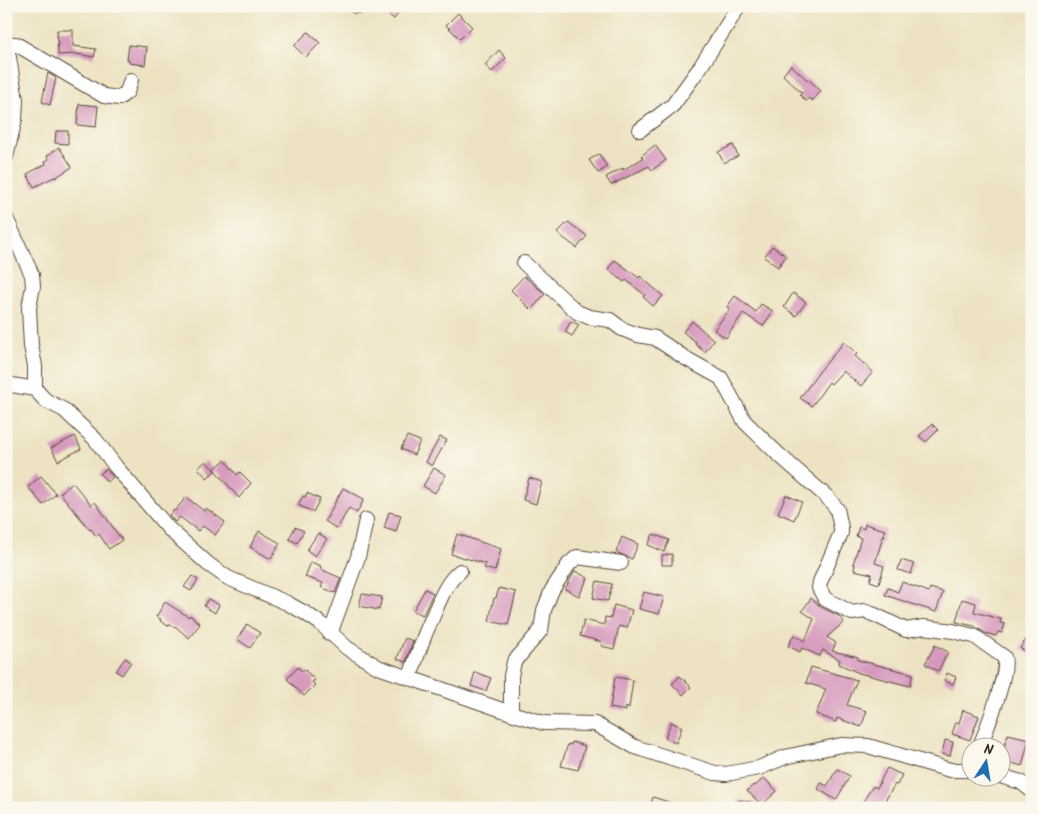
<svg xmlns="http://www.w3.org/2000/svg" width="1038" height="814" font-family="Kalam,sans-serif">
  <rect width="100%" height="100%" fill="#fbf7ec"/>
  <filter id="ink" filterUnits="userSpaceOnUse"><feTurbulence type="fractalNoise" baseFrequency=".02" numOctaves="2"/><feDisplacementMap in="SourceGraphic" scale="10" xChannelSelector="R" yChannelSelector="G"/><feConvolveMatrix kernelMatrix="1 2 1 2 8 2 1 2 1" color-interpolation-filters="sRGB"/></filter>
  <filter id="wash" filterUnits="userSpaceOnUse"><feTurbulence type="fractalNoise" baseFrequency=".0096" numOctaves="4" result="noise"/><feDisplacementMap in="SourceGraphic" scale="20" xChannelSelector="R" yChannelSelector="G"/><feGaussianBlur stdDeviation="1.12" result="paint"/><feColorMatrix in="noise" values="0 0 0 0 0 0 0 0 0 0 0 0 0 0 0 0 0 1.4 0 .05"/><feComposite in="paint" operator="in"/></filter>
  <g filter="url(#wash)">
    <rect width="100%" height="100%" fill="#ede3c3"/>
    <g id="blocks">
      <g fill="#d699bd">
        <polygon points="392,6 404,6 394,19 386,13"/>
        <polygon points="458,13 472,27 460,39 446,25"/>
        <polygon points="57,30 73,30 73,46 96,49 94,57 76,54 58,55"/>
        <polygon points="308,32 320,43 306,57 294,46"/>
        <polygon points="129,45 147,47 145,65 129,63 129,60 127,60"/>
        <polygon points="499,50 506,58 492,72 485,65"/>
        <polygon points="791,65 807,80 808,79 821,91 812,101 809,98 806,101 800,95 802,93 783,75"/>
        <polygon points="48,73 56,78 50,105 42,102"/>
        <polygon points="79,104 98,106 96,127 77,125"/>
        <polygon points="56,131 68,131 68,144 55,143"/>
        <polygon points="655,145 666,160 652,170 649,166 611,185 606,177 623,168 623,170 643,158 641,156"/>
        <polygon points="733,145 738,156 724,163 718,152"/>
        <polygon points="59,147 72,167 55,178 54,177 34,187 27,174 46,164 45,162 49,159 47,156"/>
        <polygon points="599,154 607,167 598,173 589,160"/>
        <polygon points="568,222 587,236 577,248 557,233"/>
        <polygon points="772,246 786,256 778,267 764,257"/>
        <polygon points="615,260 639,278 640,276 663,296 653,306 643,297 645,295 626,280 624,282 608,269"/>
        <polygon points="524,276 545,294 531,310 511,290"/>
        <polygon points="793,293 806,302 796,316 784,307"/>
        <polygon points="735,296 756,312 761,304 773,311 763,326 743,313 726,338 714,330 730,309 727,307"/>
        <polygon points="571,321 579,325 572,336 565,332"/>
        <polygon points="692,321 714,340 705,352 695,344 696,342 683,332"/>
        <polygon points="844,342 857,354 855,356 873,372 861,386 843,371 831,384 829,382 812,406 800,398 819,372"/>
        <polygon points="932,424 938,430 926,442 919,436"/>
        <polygon points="75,436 81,449 58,461 51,448"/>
        <polygon points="407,436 420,441 414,455 401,449"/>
        <polygon points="440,437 447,440 432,466 426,462"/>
        <polygon points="225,460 237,475 240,472 251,483 239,498 214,469"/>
        <polygon points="206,461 215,471 207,478 198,468"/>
        <polygon points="434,468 446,475 435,493 423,486"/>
        <polygon points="106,469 113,477 107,482 100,474"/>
        <polygon points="41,476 56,494 43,505 28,487"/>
        <polygon points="529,478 542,482 536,504 523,500"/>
        <polygon points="73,483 91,505 95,502 122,540 109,549 99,534 96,536 91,529 90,530 60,493"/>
        <polygon points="343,488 364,499 357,513 349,508 337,529 325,521"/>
        <polygon points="307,493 320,499 313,512 298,505 303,496 305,497"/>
        <polygon points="786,495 802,502 794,520 778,513"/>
        <polygon points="186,497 204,511 206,508 225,522 215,535 203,526 198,531 180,517 175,522 169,515 174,510 175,511"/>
        <polygon points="389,512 401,515 396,532 384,528"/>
        <polygon points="865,524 885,530 875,563 884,566 879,584 870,581 872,574 854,570 855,564 853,564 861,538 856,536 859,527 864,529"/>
        <polygon points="295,527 304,531 297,543 289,539"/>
        <polygon points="259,531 280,543 271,559 250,547"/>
        <polygon points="318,533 327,539 315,556 307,550"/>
        <polygon points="457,534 501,549 495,571 484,568 486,564 451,554"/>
        <polygon points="653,534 669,540 664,552 648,545"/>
        <polygon points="622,537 638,544 632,559 616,552"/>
        <polygon points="672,554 672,565 662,565 662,555"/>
        <polygon points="901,560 914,564 911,574 898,570"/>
        <polygon points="311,562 321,566 320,569 341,578 335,593 321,587 323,583 305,577"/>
        <polygon points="575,571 588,578 579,596 565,589"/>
        <polygon points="192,576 198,580 191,591 184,587"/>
        <polygon points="597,581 612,584 608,601 593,598"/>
        <polygon points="902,582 929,592 930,588 943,592 936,612 885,595 888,588 898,592"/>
        <polygon points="499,588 516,592 508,625 489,621 494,598 496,598"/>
        <polygon points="425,589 433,593 423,615 413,611"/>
        <polygon points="644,592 664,597 659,614 639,609"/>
        <polygon points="362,594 382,597 379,610 359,606"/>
        <polygon points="811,598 821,607 839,616 844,622 827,637 836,643 832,651 858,657 858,660 913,674 910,686 859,673 839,664 840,660 823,650 820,656 802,648 800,652 788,646 794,635 805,641 814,619 802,611"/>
        <polygon points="208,599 219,605 215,613 204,606"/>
        <polygon points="962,599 976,603 974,612 1001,619 1000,623 1005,624 1002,633 998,632 996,636 985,633 974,626 956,622"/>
        <polygon points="165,602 189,617 190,615 200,624 189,638 176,627 175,628 169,624 168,626 160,621 161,619 156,617"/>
        <polygon points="614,605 632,610 627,628 619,626 614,649 601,646 602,642 580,636 584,620 604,625 605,617 611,618"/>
        <polygon points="247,624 260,633 250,648 237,639"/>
        <polygon points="1032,632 1032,656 1020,648"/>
        <polygon points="405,638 413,641 406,662 397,659"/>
        <polygon points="935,645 948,652 938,671 925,664"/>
        <polygon points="125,658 131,662 122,675 116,671"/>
        <polygon points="298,667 302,672 304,669 315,680 312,682 315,685 304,696 287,679"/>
        <polygon points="811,667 857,680 847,705 867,711 861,727 837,718 836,722 816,714 826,689 806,683"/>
        <polygon points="475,672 491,678 486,691 471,686"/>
        <polygon points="947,673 956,677 953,684 944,681"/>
        <polygon points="680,676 691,687 683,695 672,684"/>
        <polygon points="615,677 633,680 629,708 626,707 626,711 610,708"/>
        <polygon points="963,710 979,716 970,740 952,734 956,722 959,723"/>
        <polygon points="671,722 682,727 676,743 665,738"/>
        <polygon points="1008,734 1029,739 1022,766 1008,762 1009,757 1002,755"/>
        <polygon points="945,740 953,742 950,756 942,754"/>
        <polygon points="572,742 585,746 578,770 561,766 568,744 571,745"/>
        <polygon points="887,768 902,775 897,785 895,784 882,806 880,805 878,808 859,808 873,786 877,788"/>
        <polygon points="837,769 850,776 836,800 818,789 821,783 827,786"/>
        <polygon points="764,778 777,791 762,805 747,791 753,785 755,786"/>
        <polygon points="653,797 681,806 681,808 650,808"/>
        <polygon points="739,800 761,804 761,808 737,808"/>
      </g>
    </g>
  </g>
  <g filter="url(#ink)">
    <use href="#blocks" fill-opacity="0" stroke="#564637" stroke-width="1"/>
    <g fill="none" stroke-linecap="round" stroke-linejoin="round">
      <g stroke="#564637" stroke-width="16">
        <g id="minor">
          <polyline points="356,6 357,6"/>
          <polyline points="6,40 16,100 15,119 6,157"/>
          <polyline points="7,44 16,44 104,96 119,98 127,92 131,80"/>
          <polyline points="640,130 673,105 699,69 739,6"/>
          <polyline points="6,218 32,275 33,286 29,308 31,346 35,366 35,389"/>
          <path d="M524,263L577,312L589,317L610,320L622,329L638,335L655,338L685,358L721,378L745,422L777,453L827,497L837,509L841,528V533L820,582L819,588L825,599L852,613L864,611L875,615L906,630L924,627L953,631L974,636L1004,657C1010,669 986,731 980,746"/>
          <polyline points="6,384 35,389 45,400 64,410 95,439 116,467 169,529 208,564 228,578 287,603 305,613 320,623 347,648 378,667 511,713 544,723 595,724 635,747 715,773 726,774 759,768 785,757 841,745 868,746 950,770 970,770"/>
          <polyline points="330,634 358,557 366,520"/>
          <path d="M410,677C416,659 421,643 429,625C438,606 443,585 460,571"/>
          <polyline points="511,713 511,676 514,662 541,630 544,610 552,590 569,564 577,557 621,563"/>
          <polyline points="1000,776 1021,782 1032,791"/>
        </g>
      </g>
      <use href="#minor" stroke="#fff" stroke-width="14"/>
    </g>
  </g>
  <rect width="1038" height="814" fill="none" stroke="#fbf7ec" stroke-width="25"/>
  <g transform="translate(986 762) rotate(12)"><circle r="24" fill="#fbf7ec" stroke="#aea59a"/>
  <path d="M0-4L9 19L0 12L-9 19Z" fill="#1f6fb2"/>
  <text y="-8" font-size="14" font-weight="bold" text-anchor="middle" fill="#3b2a1e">N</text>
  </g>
</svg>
